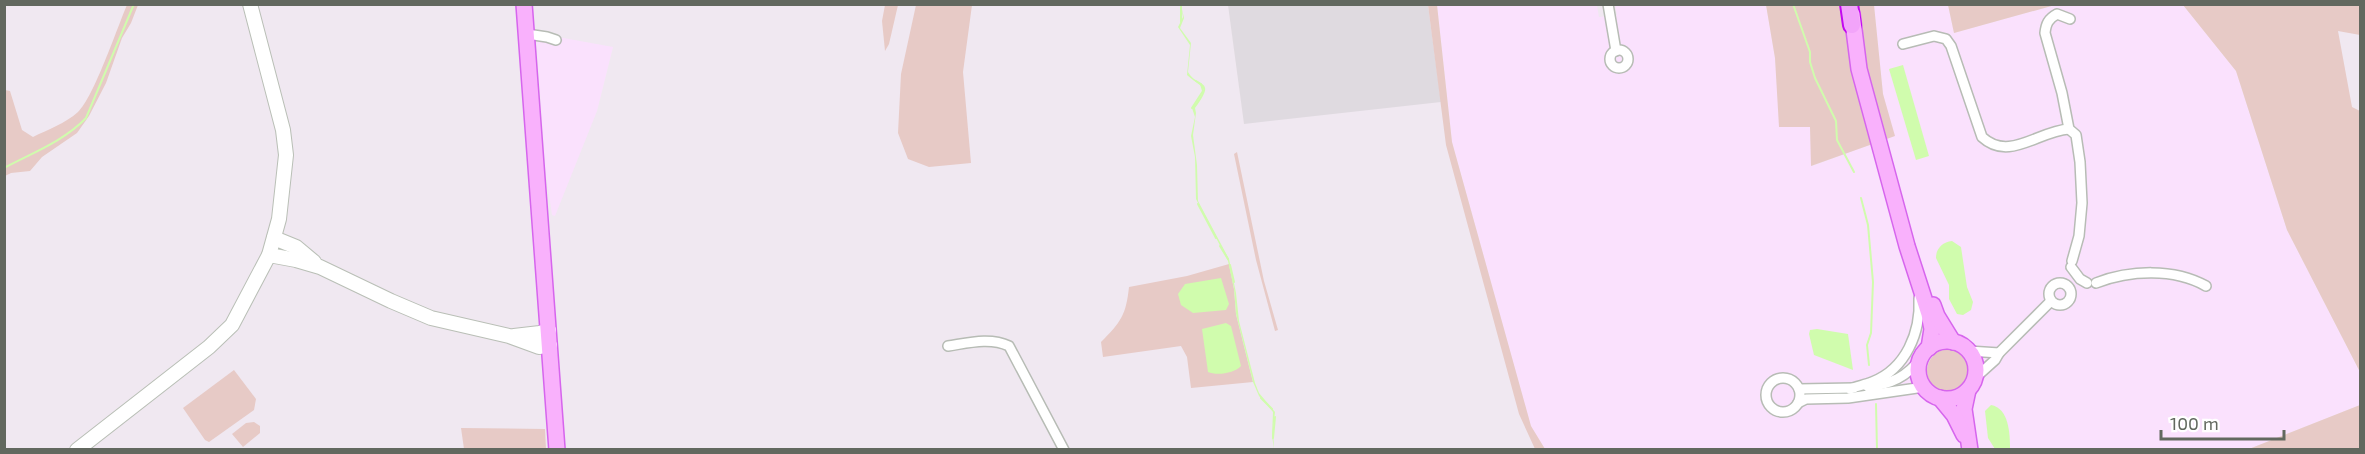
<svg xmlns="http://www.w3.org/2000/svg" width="2365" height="454" font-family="'Exo 2',sans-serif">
  <rect width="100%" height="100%" fill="#f0e8f1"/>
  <g fill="#fae1fd">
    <polygon points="1437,5 1597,5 1599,17 1617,15 1615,5 1766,5 1775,58 1780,127 1810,126 1812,166 1894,136 1883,94 1874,5 1948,5 1954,33 2055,5 2183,5 2236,71 2287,230 2360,372 2360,405 2249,449 1545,449 1531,427 1452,142"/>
    <polygon points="536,33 613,47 597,111 555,216 552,215 545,167"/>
  </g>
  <polygon fill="#dfdae0" points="1228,5 1428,5 1441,102 1244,124"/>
  <g fill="#e7cac6">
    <path d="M127,5H138L131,23L122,38L106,83L89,116L77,133L42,157L30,171L11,173L5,176V90L10,91L22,130L33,137C47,130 66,123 78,112C94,97 117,28 127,5Z"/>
    <polygon points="885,5 898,5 889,44 885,51 882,21"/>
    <polygon points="916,5 972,5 963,72 971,163 929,167 908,159 898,133 901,74"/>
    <polygon points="1428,5 1437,5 1452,142 1531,426 1545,449 1535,449 1519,414 1446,145"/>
    <polygon points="1766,5 1874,5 1883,94 1895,136 1811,166 1810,127 1779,127 1775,58"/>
    <polygon points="1948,5 1948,4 2055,5 1954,33"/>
    <polygon points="2183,5 2360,5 2360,35 2338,31 2352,107 2360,111 2360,372 2287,230 2236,71"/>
    <polygon points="1237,152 1264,281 1278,330 1275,331 1256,260 1234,154"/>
    <path d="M1229,264L1234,289L1236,314L1253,382L1191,388L1187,357L1181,346L1103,357L1101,342C1121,322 1126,315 1129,287L1187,276Z"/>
    <circle cx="1949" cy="371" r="22"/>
    <polygon points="234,370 256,399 254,410 209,442 205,440 183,408"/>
    <polygon points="2360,405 2360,449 2249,449"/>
    <polygon points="254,422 260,426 260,433 243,447 232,434 246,423"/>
    <polygon points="461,428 545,429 546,449 464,449"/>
  </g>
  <g fill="#d0fcad">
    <path d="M1181,5L1184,18L1180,28L1191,43L1188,72C1198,89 1217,78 1195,108L1196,113L1193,135L1197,165L1198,201L1229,259L1236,293L1239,321L1255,383L1259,393L1275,412L1273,430L1274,449L1272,436L1273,412L1259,396L1253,382L1236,314L1234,289L1228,261L1196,199L1195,157L1191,136L1195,117L1192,108C1211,83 1204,91 1187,75L1190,45L1178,27L1183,17Z"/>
    <polygon points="1903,65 1929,156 1916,160 1889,69"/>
    <path d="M1952,241L1961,247L1967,287L1973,302L1971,310L1963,315L1957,314L1949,299V285L1936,258C1936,248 1943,242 1952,241Z"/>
    <polygon points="1221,278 1229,304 1226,310 1193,313 1181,305 1178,294 1185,284"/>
    <path d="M1226,323L1231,326L1241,366C1235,373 1217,376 1208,372L1202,329Z"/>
    <polygon points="1817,329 1848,334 1853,370 1814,355 1809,334 1810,330"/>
    <path d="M1991,405C2009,408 2010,434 2010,449H1995L1988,438L1985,411Z"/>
  </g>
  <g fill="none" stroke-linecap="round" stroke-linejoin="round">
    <g stroke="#d0fcad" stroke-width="2">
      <polyline points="1793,4 1810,52 1810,62 1815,78 1836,121 1837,140 1854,172"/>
      <polyline points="1181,22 1181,4"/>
      <polyline points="1192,108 1203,91 1201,84 1196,81"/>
      <path d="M4,168C32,153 64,141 86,118L134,4"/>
      <polyline points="1861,198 1868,225 1873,282 1871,333 1867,345 1869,365"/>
      <polyline points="1198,204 1216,238"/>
      <polyline points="1220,246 1228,259"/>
      <polyline points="1230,265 1234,282"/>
      <polyline points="1261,398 1272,409"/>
      <polyline points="1876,404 1877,450"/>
      <polyline points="1273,438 1275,417"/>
    </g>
    <g stroke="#b7bcb5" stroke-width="12">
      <g id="minor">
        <polyline points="1608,4 1616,51"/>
        <path d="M2070,19L2057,14C2048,19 2046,24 2045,33L2062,93L2069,129L2076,135L2080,162L2082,203L2079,236L2072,261"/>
        <polyline points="527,34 547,37 556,40"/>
        <path d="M1903,44L1934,36L1946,39L1951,46L1982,137C2009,162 2038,131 2069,129"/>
        <circle cx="1619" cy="59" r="9"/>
        <polyline points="2071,267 2080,279 2087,283"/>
        <path d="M2096,283C2130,270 2174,268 2206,286"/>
        <circle cx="2060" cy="294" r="11"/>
        <path d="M948,346C968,343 990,337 1009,346L1064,450"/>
        <polyline points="1969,351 1999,353"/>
        <polyline points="1975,378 1995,360 1999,353 2051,301"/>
        <circle cx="1783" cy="395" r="17"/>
        <path d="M1868,387C1891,384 1907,377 1921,358"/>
        <polyline points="1799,389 1854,388"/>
        <path d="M1850,389C1857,386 1865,385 1872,382C1906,369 1921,332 1919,298"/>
        <polyline points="1798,403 1806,399 1848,398 1924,387"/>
      </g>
    </g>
    <g stroke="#b9bfb6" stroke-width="16">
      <g id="secondary">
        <polyline points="274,238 296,247 314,262"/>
        <polyline points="269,255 296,260 320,267 391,301 431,318 509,336 539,347 550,345"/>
        <polyline points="514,336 540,333 549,330"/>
        <polyline points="77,450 209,347 232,325 269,255 279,219 286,155 283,130 250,4"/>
      </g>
    </g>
    <g stroke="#d665ed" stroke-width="18">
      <g id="primary">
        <polyline points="524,4 557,450"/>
        <polyline points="1852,14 1859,69 1907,246 1929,314 1932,329 1929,348"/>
        <polyline points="1933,305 1937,316 1953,342"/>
        <circle cx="1947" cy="370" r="29"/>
        <polyline points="1968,390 1964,409 1970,450"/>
        <polyline points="1940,398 1954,415 1964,435"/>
      </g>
    </g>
    <g stroke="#c208f0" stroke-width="20">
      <polyline id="trunk" points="1849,4 1852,25"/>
    </g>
    <use href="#minor" stroke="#fff" stroke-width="9"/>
    <use href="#secondary" stroke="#fff" stroke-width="14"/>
    <use href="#primary" stroke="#f9b1fc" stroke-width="15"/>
    <use href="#trunk" stroke="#f2a4fa" stroke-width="16"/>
  </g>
  <rect width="2365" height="454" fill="none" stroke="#62685f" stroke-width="12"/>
  <path d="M2161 430v9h123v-9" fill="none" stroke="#62685f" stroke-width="3"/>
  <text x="2170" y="430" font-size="18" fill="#62685f" stroke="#ffffff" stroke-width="4.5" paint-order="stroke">100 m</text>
</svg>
